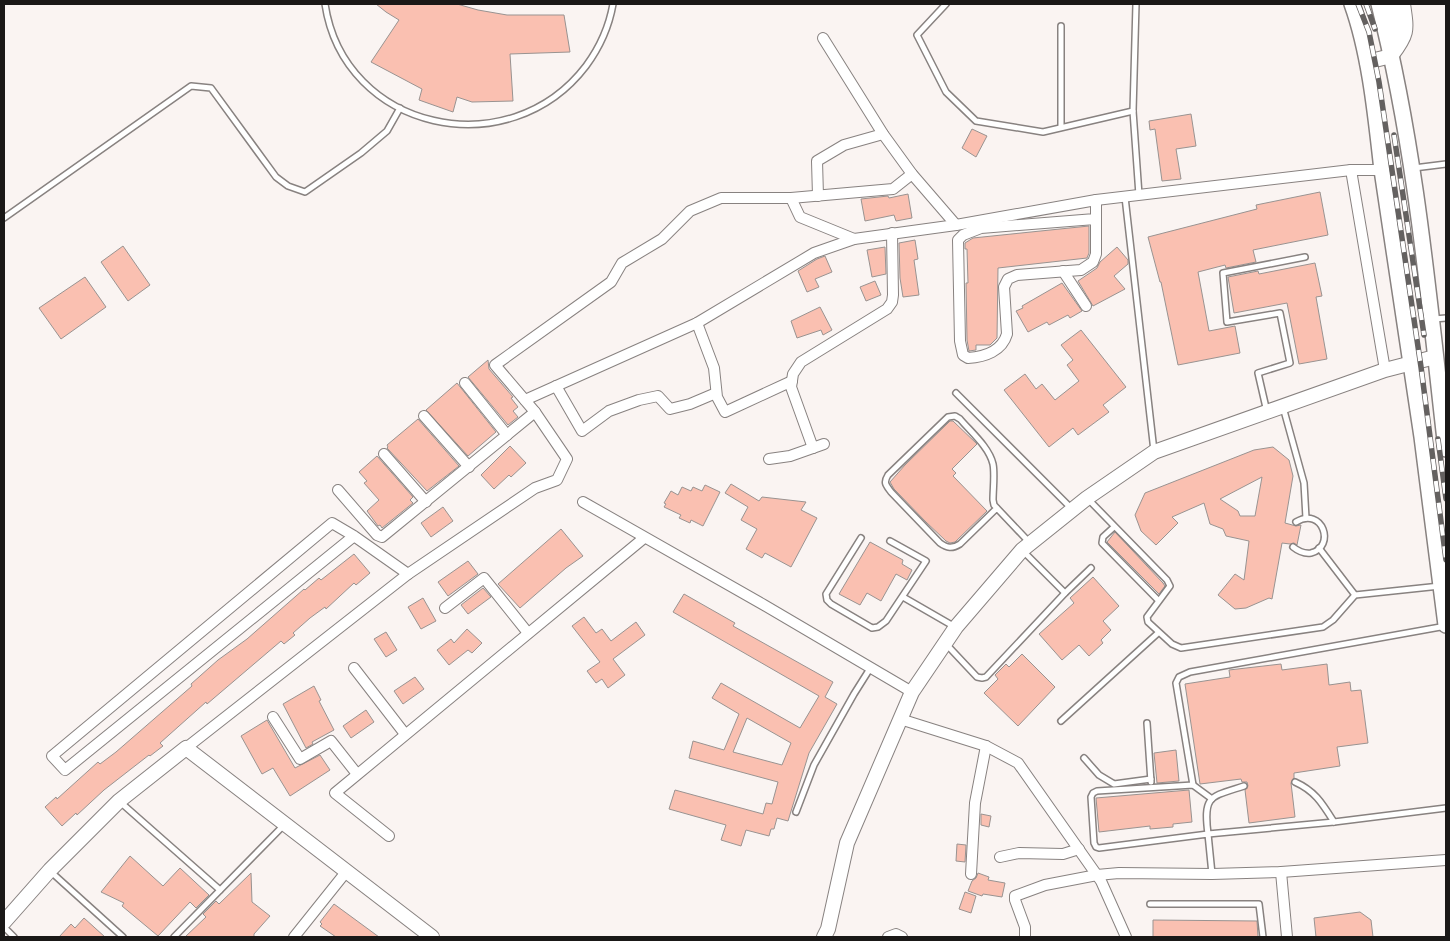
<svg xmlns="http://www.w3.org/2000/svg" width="1450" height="941" font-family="'DejaVu Sans',sans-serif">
  <rect width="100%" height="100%" fill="#faf4f2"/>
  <g fill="#fac0b1" stroke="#999391" fill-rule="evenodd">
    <polygon points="376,4 457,4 478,10 507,15 564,15 570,52 510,54 513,101 472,102 457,97 453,112 419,100 422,89 371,62 399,20 386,12"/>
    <polygon points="1191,114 1196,146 1176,149 1181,179 1162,181 1155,129 1150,130 1149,121"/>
    <polygon points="972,129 987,136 976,157 962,148"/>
    <polygon points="1320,192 1328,235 1253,250 1256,262 1226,268 1225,265 1198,272 1209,331 1235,326 1240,353 1178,365 1161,282 1160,282 1148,237 1257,209 1256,205"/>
    <polygon points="908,194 912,218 896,221 894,215 865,221 861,199 888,196 889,198"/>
    <polygon points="1089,226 1089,253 1087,258 998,268 997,338 990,345 976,345 976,350 969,351 967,340 966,283 968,283 967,249 965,249 965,243 973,238"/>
    <polygon points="915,240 918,259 914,260 919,295 903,297 900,278 899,243"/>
    <polygon points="123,246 150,285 128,301 101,262"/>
    <polygon points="885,247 886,274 872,277 867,250"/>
    <polygon points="1117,247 1128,260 1128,264 1114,276 1125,289 1093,306 1078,281 1097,268 1100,262"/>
    <polygon points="825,256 832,272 815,279 819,287 807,292 798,271 817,259"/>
    <polygon points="1315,263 1322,296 1316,297 1327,359 1299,364 1287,303 1234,313 1228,277 1258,271 1259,274"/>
    <polygon points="85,277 106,307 61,339 39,308"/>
    <polygon points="875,281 881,295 866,301 860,287"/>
    <polygon points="1062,283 1082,311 1070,318 1068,315 1049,325 1047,322 1028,332 1016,311 1023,308 1022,306"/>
    <polygon points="820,307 832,330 823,335 821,330 797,338 791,321"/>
    <polygon points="1081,330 1126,387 1103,405 1109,412 1078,435 1073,428 1049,447 1004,390 1025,374 1036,389 1042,384 1055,400 1079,381 1067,365 1073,360 1061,345"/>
    <polygon points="488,360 489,369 513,397 511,398 518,407 513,411 518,417 508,425 468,377"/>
    <polygon points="457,383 496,432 468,456 426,410"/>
    <polygon points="418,419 459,466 427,491 387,448 388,447 387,445"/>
    <polygon points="950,421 953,421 977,444 952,469 956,473 953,476 987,511 955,542 950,543 946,541 926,522 894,489 890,482 905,465"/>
    <polygon points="510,446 526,463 511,477 509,475 494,489 481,475"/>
    <path d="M1273,447L1289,460L1293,476L1285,523L1296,526L1301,525L1297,545L1294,543L1290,544L1282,543L1272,599L1269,598L1246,608L1235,609L1218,595L1235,574L1244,580L1249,541L1226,536L1223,529L1210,524L1204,503L1172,517L1178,523L1156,545L1141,531L1135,515L1145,493L1254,450ZM1262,477L1255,516H1240L1238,511L1220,499Z"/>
    <polygon points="377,456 413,497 410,500 413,503 382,528 380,525 378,526 367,511 379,500 364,483 367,481 359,472"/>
    <polygon points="731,484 759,501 762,497 806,502 801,510 817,518 791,567 765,553 762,558 746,549 757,529 741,520 748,507 725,493"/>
    <polygon points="705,485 720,492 703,526 691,520 690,523 679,518 681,515 664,507 666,504 664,503 671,491 678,495 682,487 691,491 693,487 702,491"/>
    <polygon points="443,507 453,521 431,537 421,523"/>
    <polygon points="561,529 583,556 566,568 520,608 498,584"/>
    <polygon points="1115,532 1163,583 1165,586 1159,594 1107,542"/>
    <polygon points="870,542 903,560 902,564 912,570 907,580 896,574 881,601 867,593 860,605 839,594"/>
    <polygon points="354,554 370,573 356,585 354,583 326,609 325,607 310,618 293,633 295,635 284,644 281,641 207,704 206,702 160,743 163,746 150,756 149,755 104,790 77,815 76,813 62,826 45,807 56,797 57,799 98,762 100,764 116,752 192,686 191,684 218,660 247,639 304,589 305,590 319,578 321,580"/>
    <polygon points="468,561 478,574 448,596 438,582"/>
    <polygon points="1093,577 1119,606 1103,621 1111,630 1101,640 1103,643 1089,656 1079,645 1062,660 1039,634 1074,603 1070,598"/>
    <polygon points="483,588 491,597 468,614 461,605"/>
    <path d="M684,594L735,623L733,626L833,682L825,697L837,704L809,753L788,821L777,818L774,829H771L769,836L746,830L741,846L721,840L726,825L669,809L675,790L763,814L766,803L772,804L778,782L689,758L693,741L724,750L739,714L712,698L721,683L800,728L819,696L673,612ZM747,718L791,743L782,765L733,752Z"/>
    <polygon points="423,598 436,621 421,629 408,607"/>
    <polygon points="584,617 596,633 602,629 611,641 636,622 645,635 613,659 625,675 608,688 602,679 596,683 587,671 600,662 572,626"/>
    <polygon points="467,629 482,643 472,653 468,650 449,665 437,650 451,639 454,643"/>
    <polygon points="386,632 397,650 386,657 374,639"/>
    <polygon points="1022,654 1055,687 1018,726 984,693 998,679 995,675 1006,664 1009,667"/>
    <polygon points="1281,664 1282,670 1327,664 1329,685 1350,682 1351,691 1361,690 1368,743 1337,747 1340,766 1294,773 1294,778 1291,783 1295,817 1249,823 1245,790 1248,786 1247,782 1242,782 1241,779 1200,784 1185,684 1230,677 1229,670"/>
    <polygon points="415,677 424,689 403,704 394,691"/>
    <polygon points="314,686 321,700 319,701 334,730 312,742 313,744 306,748 283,704"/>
    <polygon points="366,710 374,722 351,738 343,726"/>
    <polygon points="267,720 295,768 320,755 330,770 290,796 273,768 262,774 241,736"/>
    <polygon points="1176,750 1179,781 1157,783 1154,753"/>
    <polygon points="1189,790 1192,822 1173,824 1173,827 1150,829 1150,826 1099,832 1096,798"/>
    <polygon points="981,814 991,816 989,827 981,825"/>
    <polygon points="957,844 966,845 965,862 956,861"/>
    <polygon points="130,856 163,886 180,868 209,895 196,908 190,902 158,936 122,906 124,903 101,892"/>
    <polygon points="251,873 252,902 270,916 254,934 254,937 185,937 206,917 203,914 216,901 219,904"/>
    <polygon points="978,873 989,877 988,880 1005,883 1002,897 983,894 982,896 968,891 972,881 976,878"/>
    <polygon points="965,892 976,896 971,913 959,909"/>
    <polygon points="334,904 379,937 336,937 320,926 322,924 320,922"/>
    <polygon points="1360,912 1371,920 1373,937 1316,937 1314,918"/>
    <polygon points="84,918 105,937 59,937 71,924 75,928"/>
    <polygon points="1153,920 1257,921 1258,937 1153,937"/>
  </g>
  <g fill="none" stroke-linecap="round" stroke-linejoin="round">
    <g stroke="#888280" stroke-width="8">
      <g id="lane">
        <path d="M325,4C344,131 509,167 586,66C600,47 609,27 613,4"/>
        <polyline points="946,4 917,35 946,92 976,121 1043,132 1133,111"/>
        <polyline points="1136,4 1133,111 1139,195"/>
        <polyline points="1061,26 1061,127"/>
        <polyline points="1414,168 1446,164"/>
        <polyline points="1125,197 1154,451"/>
        <polyline points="4,218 191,86 211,88 276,177 288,186 305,192 361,153 387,131 400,108"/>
        <polyline points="1434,319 1446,318"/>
        <polyline points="956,393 1072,509"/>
        <polyline points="1283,407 1304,483 1306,518"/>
        <polyline points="1267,412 1258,373 1290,363 1280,313 1227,322 1223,273 1305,257"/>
        <polyline points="1088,499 1167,580 1170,586 1147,617 1148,622 1172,644 1181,648 1323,627 1333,620 1355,595 1440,586"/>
        <path d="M997,508L960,544C952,549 947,548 940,543L891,492C886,485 883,483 888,475L948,417L955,416L960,419C971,432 989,447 993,464C995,474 993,489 993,500L994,505L1030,543"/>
        <polyline points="1114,527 1103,537 1102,543 1158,600"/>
        <polyline points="861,538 826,594 827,600 831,604 872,628 878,627 886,621 926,561 890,541"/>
        <path d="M1293,547C1298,551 1304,554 1311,553C1336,547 1323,506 1296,522"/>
        <polyline points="1319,548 1355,595"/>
        <polyline points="1022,550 1065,593"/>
        <polyline points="903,597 955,627"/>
        <polyline points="946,644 977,677 982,678 986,677 1065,593 1091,568"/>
        <polyline points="1061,721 1158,633"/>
        <polyline points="1147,723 1151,782"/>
        <polyline points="1084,758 1099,775 1114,784 1151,779"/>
        <path d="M1295,782C1315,791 1322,803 1334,822"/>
        <polyline points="1193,785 1176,683 1179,677 1190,672 1446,626"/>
        <path d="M1244,786C1210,797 1203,795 1208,834L1334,822L1446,808"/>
        <polyline points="119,801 220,890"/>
        <polyline points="796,812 814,765 854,694 871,667"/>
        <polyline points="50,871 123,937"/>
        <polyline points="1212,874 1208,834 1099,848 1096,847 1094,843 1091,797 1093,793 1097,791 1193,785 1212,799"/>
        <polyline points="1150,904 1259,904 1263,937"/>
        <polyline points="4,927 14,937"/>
        <polyline points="174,937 284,825"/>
      </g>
    </g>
    <g stroke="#888280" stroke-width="12">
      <g id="street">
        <polyline points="823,38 883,134 912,174 956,225"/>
        <polyline points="1351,170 1385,370"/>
        <polyline points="818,196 817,161 844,145 883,134"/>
        <polyline points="791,198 800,217 854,239"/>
        <path d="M1095,219L981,228L963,235L958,240L960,341L963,355L968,358C985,357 1002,351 1007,334L1004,287L1008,279L1017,275L1081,270L1093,262L1096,254V200"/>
        <polyline points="1063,271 1086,306"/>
        <polyline points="697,323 714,368 717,397 725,412 792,381"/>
        <polyline points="465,383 507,435"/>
        <polyline points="556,386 582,431 609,411 639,400 658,396 670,409 690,404 716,393"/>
        <polyline points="525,400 697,323 814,253 854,239 956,225 1096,200 1351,170 1382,170"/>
        <polyline points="424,416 469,467"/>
        <polyline points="813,448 791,387 793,374 801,362 887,309 892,302 893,295 892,233"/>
        <polyline points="384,454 426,502"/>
        <polyline points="769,459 790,456 824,444"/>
        <polyline points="338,490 377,535 382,537 535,412"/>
        <polyline points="583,502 764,605 912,692"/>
        <polyline points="354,536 65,770 52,756 332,523 354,536 408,574"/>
        <polyline points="445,608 484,578 528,633"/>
        <polyline points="354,668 405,734"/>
        <polyline points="273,717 300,759 331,741 357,774"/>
        <polyline points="900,719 986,746 1018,763 1101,881 1126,937"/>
        <polyline points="186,748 408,574 535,488 557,480 567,459 535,412 495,365 611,282 622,263 662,239 690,211 721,198 791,198 893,189 912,174"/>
        <polyline points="389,836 335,793 644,538"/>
        <polyline points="1000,857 1019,853 1063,854 1079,849"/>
        <polyline points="1281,872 1287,937"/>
        <polyline points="971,874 975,803 986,746"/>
        <polyline points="294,937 346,872"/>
        <polyline points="888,937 896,934 902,937"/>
        <polyline points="1025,937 1025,927 1015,900 1015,896 1045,885 1097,875 1119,873 1212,874 1281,872 1446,860"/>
      </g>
    </g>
    <g stroke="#888280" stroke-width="16">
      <g id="secondary">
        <polyline points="1392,53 1395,35 1392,4"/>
        <path d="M1391,56C1408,34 1407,31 1403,4"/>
        <polyline points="1367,62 1391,56"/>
        <polyline points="4,922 50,870 119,801 186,748 432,937"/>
        <polyline points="824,937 828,929 847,843 912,692 956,627 1022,550 1087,498 1154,452 1385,370 1435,357"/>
      </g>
    </g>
    <g stroke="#888280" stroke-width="18">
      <g id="primary">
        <path d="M1352,4C1370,54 1376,117 1382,170L1422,437L1446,625"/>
        <path d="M1379,4C1416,149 1429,301 1446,449"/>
      </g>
    </g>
    <use href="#lane" stroke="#fff" stroke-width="5"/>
    <use href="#street" stroke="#fff" stroke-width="10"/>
    <use href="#secondary" stroke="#fff" stroke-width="14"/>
    <use href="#primary" stroke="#fff" stroke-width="15"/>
    <g stroke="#646160" stroke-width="5.5">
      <g id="rail">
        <polyline points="1358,4 1369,32 1379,82 1421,367 1446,560"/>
        <polyline points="1366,4 1375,29"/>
        <polyline points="1394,135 1424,335"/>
        <polyline points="1438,439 1446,499"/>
      </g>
    </g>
    <use href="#rail" stroke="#fff" stroke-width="4" stroke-dasharray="11" stroke-linecap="butt"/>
  </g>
  <rect width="1450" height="941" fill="none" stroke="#1a1817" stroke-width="10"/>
</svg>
